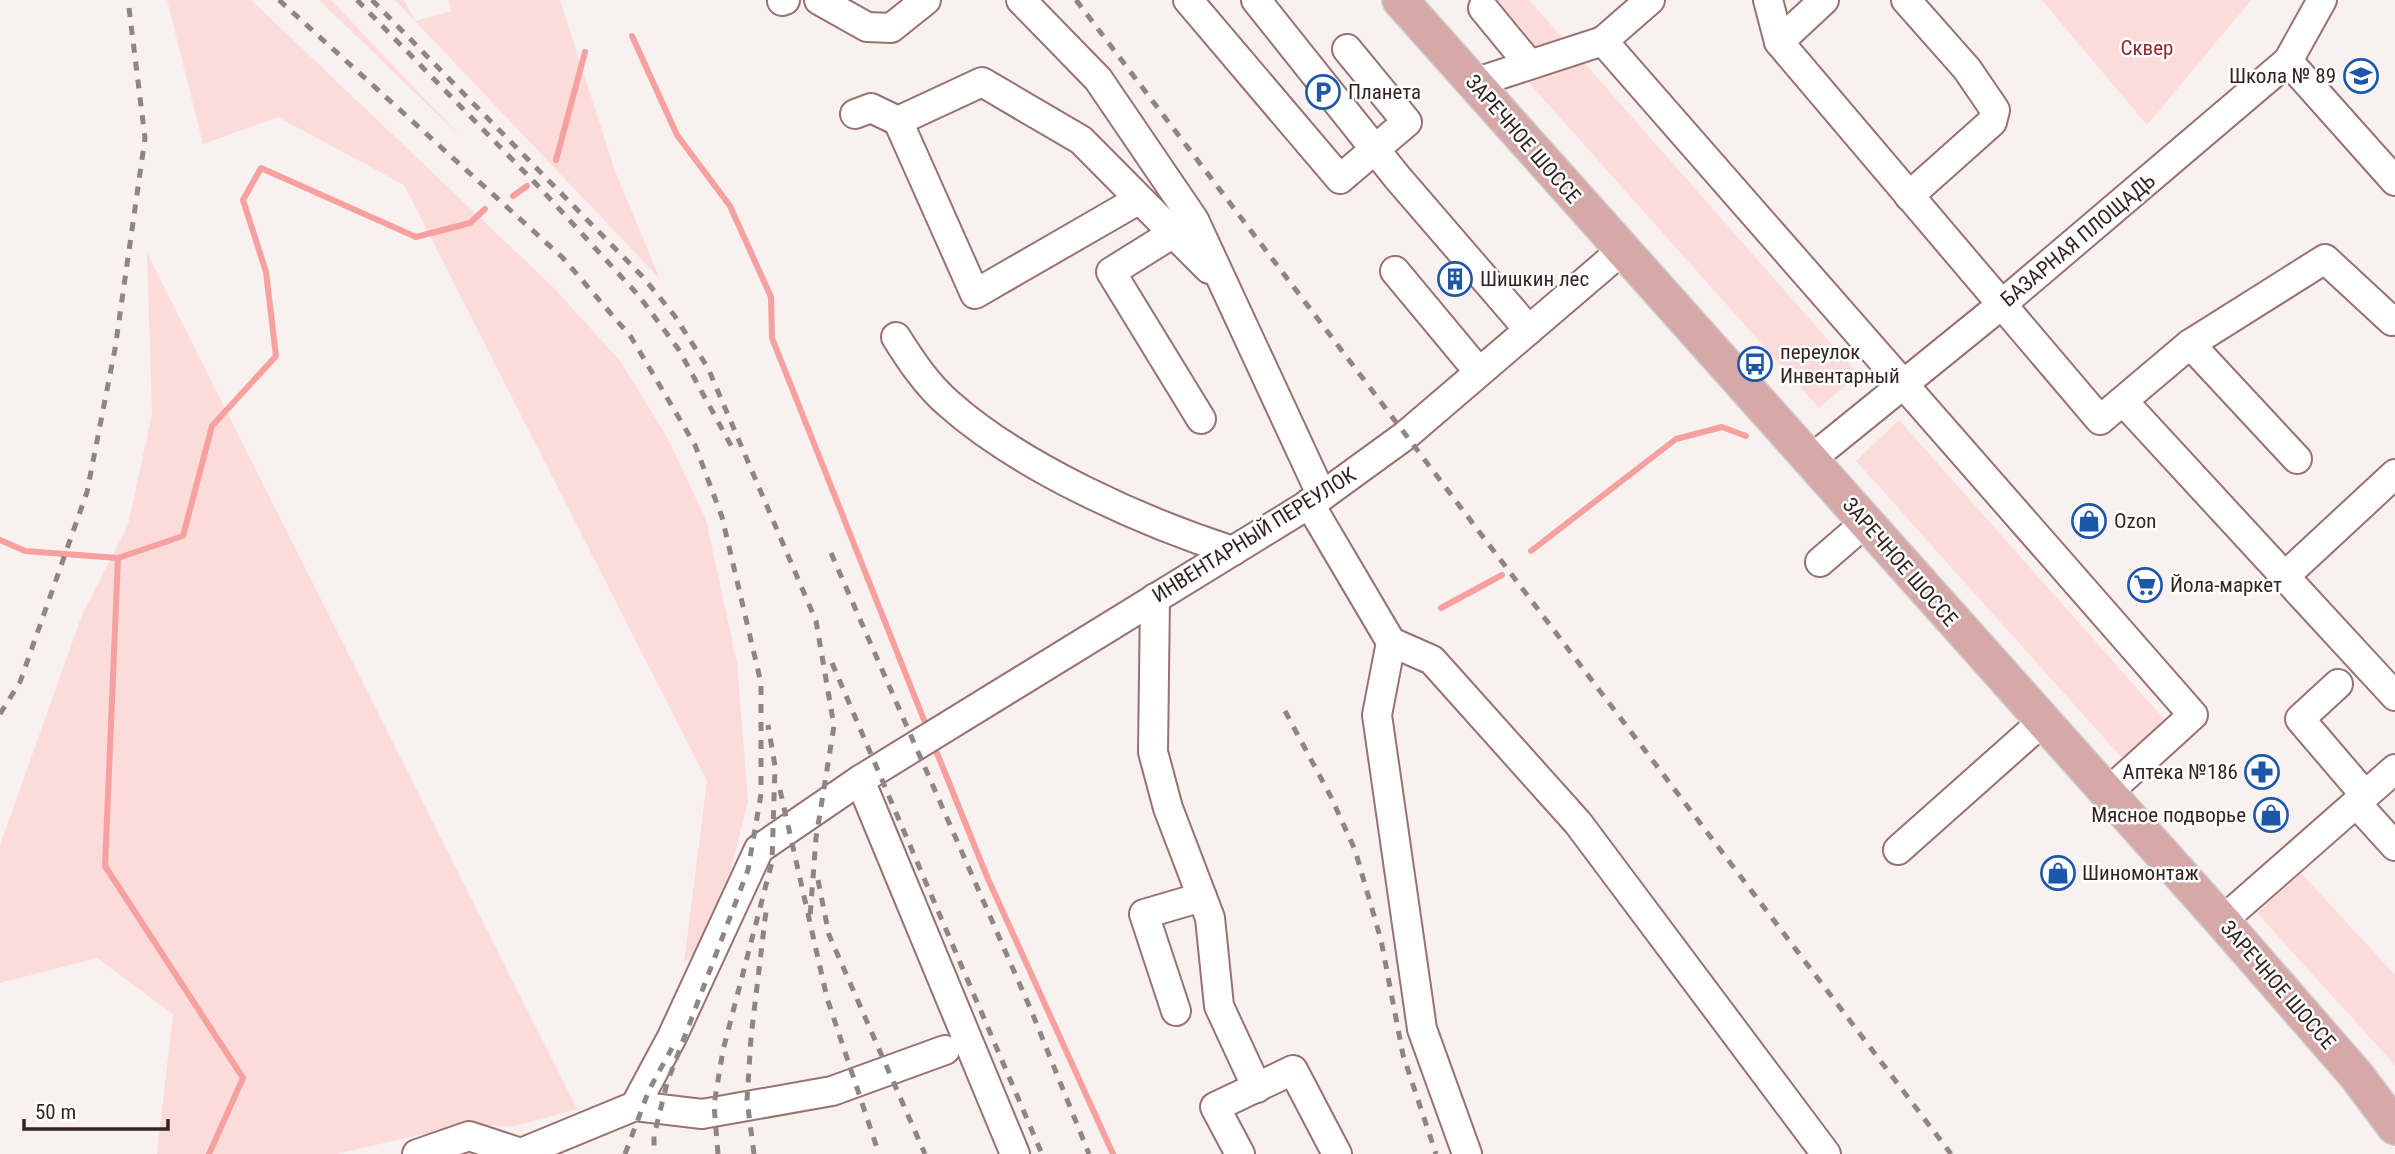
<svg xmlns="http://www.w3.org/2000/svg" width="2395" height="1154" font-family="'Roboto Condensed',sans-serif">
  <rect width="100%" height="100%" fill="#f9f0f0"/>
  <g fill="#fcdbdb">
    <polygon points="167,0 251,0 555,289 620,361 667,437 706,520 737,663 748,801 715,932 684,963 707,781 404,185 278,117 203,144"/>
    <polygon points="319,0 331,0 461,137"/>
    <polygon points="395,0 404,0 415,21 452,11 448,0 560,0 615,171 660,279 415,21"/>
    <polygon points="1478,0 1529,0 1858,374 1819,408 1465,11"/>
    <polygon points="2042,0 2251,0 2147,125"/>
    <polygon points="147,253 577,1109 515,1126 463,1125 336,1154 157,1154 173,1014 97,958 0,983 0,845 82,615 128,525 152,414"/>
    <polygon points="1899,420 2166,721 2123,759 1856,461"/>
    <polygon points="2301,873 2395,975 2395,1065 2257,913"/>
  </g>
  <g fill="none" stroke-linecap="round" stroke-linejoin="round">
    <g stroke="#f7a0a0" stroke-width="6">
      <polyline points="632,36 677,135 730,206 771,297 772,338 924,720"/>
      <polyline points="556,160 585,52"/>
      <polyline points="513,196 527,186"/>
      <polyline points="0,540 25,551 118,558 105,866 243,1078 209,1154"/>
      <polyline points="1531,551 1676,439 1722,427 1746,436"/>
      <polyline points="118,558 183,536 212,426 276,356 266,272 243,200 261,168 416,237 470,223 485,209"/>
      <polyline points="1441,608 1502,575"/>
      <polyline points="937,753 988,879 1113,1154"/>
    </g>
    <g stroke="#987271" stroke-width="32">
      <g id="minor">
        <polyline points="819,0 867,27 891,28 926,0"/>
        <polyline points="1021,0 1098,79 1194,220 1322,496"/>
        <polyline points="1188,0 1340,179 1407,122 1347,49"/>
        <polyline points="1256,0 1397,177 1529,330"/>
        <polyline points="1650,0 1603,41 2193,715 2106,794"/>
        <polyline points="1768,0 1779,42 2100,420 2190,344 2325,259 2392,321 2395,318"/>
        <polyline points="1906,0 1967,69 1995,110 1992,122 1909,196"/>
        <polyline points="782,1 785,0"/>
        <polyline points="1483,8 1529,64"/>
        <polyline points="1779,42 1824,0"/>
        <polyline points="2288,61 2395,181"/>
        <polyline points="1474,83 1603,41"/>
        <polyline points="855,114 871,108 898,121 982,82 1081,140 1209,269"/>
        <polyline points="898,121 975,294 1138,200"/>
        <polyline points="1172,234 1111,272 1201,419"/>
        <polyline points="1395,271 1479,372"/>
        <path d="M896,337C911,361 927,385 949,404C1020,467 1142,522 1233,551"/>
        <polyline points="2190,344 2297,459"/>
        <polyline points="2123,401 2395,696"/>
        <polyline points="1810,460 1995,310 2288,61 2322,0"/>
        <polyline points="1309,503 1391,642 1377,715 1422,1029 1467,1154"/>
        <polyline points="1820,562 1865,523"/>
        <polyline points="2285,576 2395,474"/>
        <polyline points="1155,598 1153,752 1168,808 1210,918 1219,1006 1257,1088"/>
        <polyline points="1391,642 1432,660 1578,823 1826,1154"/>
        <polyline points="2338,684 2300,719 2365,795"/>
        <polyline points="860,780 1015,1154"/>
        <polyline points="2356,803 2395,846"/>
        <polyline points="1898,850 2042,722"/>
        <polyline points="2222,921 2395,769"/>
        <polyline points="1176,1011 1144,914 1202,897"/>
        <polyline points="635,1106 672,1037 759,849 860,780 1322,496 1406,435 1621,251"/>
        <polyline points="417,1154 469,1136 521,1153 635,1106 702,1114 832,1091 945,1050"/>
        <polyline points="1240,1154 1215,1107 1293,1070 1337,1154"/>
      </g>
    </g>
    <g stroke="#d2cfcf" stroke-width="38">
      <polyline id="major" points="1400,0 2222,921 2356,1075 2395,1127"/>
    </g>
    <use href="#minor" stroke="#fff" stroke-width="28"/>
    <use href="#major" stroke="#d6a9a9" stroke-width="35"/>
    <g stroke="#918484" stroke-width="5" stroke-dasharray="9 9" stroke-linecap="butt">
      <polyline points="279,0 563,258 631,337 695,445 722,517 761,683 761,794 748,870 667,1083 654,1136 654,1154"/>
      <polyline points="357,0 541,189 639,296 679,350 734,451"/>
      <polyline points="372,0 643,277 674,315 708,368 816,621 834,726 816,838 810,917"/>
      <polyline points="1076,0 1951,1154"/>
      <polyline points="831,553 1031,1010 1089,1154"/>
      <polyline points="832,663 1042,1154"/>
      <polyline points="1285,711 1331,797 1355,850 1381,940 1403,1055 1436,1154"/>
      <polyline points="0,714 20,682 87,492 115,349 145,138 128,0"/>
      <polyline points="780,790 827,998 879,1154"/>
      <polyline points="818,880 829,935 925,1154"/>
      <polyline points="625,1154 649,1090 672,1048"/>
      <polyline points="718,1154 714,1105 723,1050 772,862 775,766 768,725"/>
      <polyline points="754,1154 747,1100 751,1037 766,911"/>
    </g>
  </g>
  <defs>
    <g id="school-ring" transform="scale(1.75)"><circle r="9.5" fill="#fff" stroke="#1c57a9" stroke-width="1.5"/><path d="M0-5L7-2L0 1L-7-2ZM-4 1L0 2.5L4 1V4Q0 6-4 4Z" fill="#1c57a9"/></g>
    <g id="parking-ring" transform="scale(1.75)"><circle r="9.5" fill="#fff" stroke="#1c57a9" stroke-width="1.5"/><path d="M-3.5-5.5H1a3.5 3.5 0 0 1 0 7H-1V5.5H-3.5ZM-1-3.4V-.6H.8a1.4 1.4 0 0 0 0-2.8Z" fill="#1c57a9"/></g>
    <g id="building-ring" transform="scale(1.75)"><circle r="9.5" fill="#fff" stroke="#1c57a9" stroke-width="1.5"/><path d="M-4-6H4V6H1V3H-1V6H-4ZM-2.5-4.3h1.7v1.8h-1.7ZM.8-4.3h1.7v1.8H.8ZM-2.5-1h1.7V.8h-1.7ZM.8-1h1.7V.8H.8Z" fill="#1c57a9"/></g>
    <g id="bus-ring" transform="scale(1.75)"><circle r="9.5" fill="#fff" stroke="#1c57a9" stroke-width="1.5"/><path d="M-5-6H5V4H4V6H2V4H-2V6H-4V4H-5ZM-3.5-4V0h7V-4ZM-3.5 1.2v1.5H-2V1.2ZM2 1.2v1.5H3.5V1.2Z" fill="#1c57a9"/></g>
    <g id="shop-ring" transform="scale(1.75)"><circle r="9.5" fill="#fff" stroke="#1c57a9" stroke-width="1.5"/><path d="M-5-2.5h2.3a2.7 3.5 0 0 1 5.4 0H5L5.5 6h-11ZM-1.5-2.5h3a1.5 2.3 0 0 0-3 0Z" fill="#1c57a9"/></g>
    <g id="supermarket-ring" transform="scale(1.75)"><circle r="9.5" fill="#fff" stroke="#1c57a9" stroke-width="1.5"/><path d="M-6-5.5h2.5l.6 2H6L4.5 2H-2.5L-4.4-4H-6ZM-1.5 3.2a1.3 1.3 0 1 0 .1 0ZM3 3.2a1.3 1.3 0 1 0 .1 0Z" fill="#1c57a9"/></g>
    <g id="pharmacy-ring" transform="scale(1.75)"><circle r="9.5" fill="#fff" stroke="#1c57a9" stroke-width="1.5"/><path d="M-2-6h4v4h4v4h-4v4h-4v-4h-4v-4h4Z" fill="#1c57a9"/></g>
  </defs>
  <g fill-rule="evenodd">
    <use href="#school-ring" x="2361" y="76"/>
    <use href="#parking-ring" x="1323" y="92"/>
    <use href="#building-ring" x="1455" y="279"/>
    <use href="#bus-ring" x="1755" y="364"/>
    <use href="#shop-ring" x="2089" y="521"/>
    <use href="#supermarket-ring" x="2145" y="585"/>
    <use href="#pharmacy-ring" x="2262" y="772"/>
    <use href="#shop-ring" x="2271" y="815"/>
    <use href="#shop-ring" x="2058" y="873"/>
  </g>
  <g text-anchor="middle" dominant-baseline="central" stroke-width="5" stroke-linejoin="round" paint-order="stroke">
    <g font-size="21" fill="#8d2932" stroke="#fff">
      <text x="2147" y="48">Сквер</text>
    </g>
    <g font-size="21" fill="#332323" stroke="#fff" text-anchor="start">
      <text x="2336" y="76" text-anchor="end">Школа № 89</text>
      <text x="1348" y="92">Планета</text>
      <text x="1480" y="279">Шишкин лес</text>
      <text x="1780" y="352">переулок<tspan x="1780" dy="24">Инвентарный</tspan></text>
      <text x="2114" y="521">Ozon</text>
      <text x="2170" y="585">Йола-маркет</text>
      <text x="2238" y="772" text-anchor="end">Аптека №186</text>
      <text x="2246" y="815" text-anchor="end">Мясное подворье</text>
      <text x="2082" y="873">Шиномонтаж</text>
    </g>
    <g font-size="21" fill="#332323" stroke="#fff">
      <text transform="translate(1523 139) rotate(49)">ЗАРЕЧНОЕ ШОССЕ</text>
      <text transform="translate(2078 240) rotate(-40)">БАЗАРНАЯ ПЛОЩАДЬ</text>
      <text transform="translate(1254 535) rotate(-32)">ИНВЕНТАРНЫЙ ПЕРЕУЛОК</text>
      <text transform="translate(1900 562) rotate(49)">ЗАРЕЧНОЕ ШОССЕ</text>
      <text transform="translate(2278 985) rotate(49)">ЗАРЕЧНОЕ ШОССЕ</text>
    </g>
  </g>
  <path d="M24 1119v10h144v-10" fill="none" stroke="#332323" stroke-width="3.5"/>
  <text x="35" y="1119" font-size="21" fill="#332323" stroke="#ffffff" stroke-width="5" paint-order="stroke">50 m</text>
</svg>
